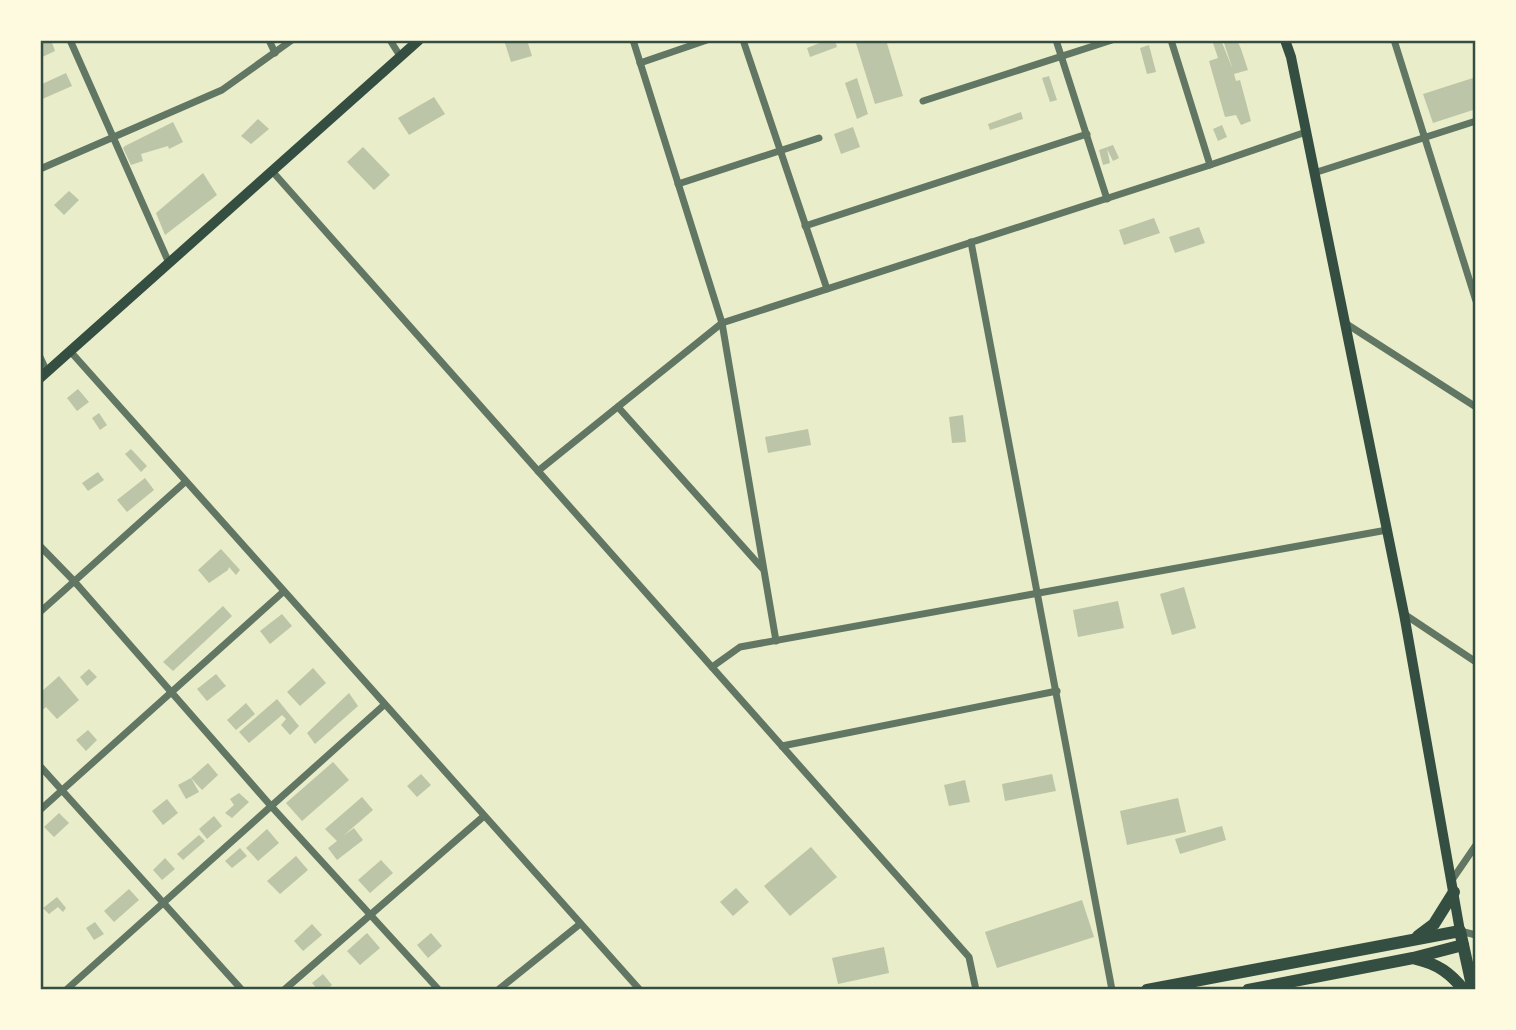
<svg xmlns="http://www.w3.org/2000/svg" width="1516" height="1030" font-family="'PT Sans',sans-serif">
  <rect width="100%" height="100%" fill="#e9edc9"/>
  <g fill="#bcc5a7">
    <polygon points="45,40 51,40 55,51 40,58 40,42"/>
    <polygon points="504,40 527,40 532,56 511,62"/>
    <polygon points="827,40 835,40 837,47 810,57 807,48"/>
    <polygon points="855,40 886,40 903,96 875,104"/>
    <polygon points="1212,40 1221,40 1233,70 1223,40 1237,40 1241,49 1248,70 1234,74 1236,81 1240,80 1251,121 1241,125 1236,115 1225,117 1209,61 1218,58"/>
    <polygon points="1149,45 1156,72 1147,74 1140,48"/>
    <polygon points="66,73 72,86 40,100 40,85"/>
    <polygon points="1049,76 1057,100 1050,102 1042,78"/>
    <polygon points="1476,77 1476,109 1433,123 1423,94"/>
    <polygon points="857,78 868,114 857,119 845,83"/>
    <polygon points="434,97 445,114 409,135 398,118"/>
    <polygon points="1021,112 1023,119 990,130 988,124"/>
    <polygon points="258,119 269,129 251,144 241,136"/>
    <polygon points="173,122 183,142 169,149 168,146 141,154 143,161 131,165 123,148 125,146"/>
    <polygon points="1222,125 1227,137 1218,141 1213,129"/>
    <polygon points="853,127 860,147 841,154 834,134"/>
    <polygon points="1113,145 1119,158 1113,161 1107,149 1110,163 1103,165 1099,150"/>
    <polygon points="363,147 390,175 374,190 347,162"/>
    <polygon points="203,173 217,195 165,235 156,213"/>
    <polygon points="69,191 79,200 64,215 54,205"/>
    <polygon points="1154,218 1160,233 1124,245 1119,230"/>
    <polygon points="1199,227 1205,243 1175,253 1169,237"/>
    <polygon points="78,389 89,402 77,411 67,398"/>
    <polygon points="99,413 107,425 100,430 92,418"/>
    <polygon points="963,415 966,442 952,443 949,417"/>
    <polygon points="808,429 811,445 768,453 765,437"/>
    <polygon points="131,449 147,466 141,472 125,454"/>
    <polygon points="98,472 104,480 88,491 82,483"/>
    <polygon points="145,478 154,490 127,512 117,500"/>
    <polygon points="221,549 240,570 236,575 229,567 228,570 209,583 198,570"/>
    <polygon points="1184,587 1196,628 1172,635 1160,594"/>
    <polygon points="1118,601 1124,628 1078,637 1073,610"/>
    <polygon points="223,606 232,616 173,671 163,662"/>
    <polygon points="282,614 292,626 270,644 260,631"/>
    <polygon points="313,668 326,683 300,706 287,692"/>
    <polygon points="89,669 97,677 87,686 80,677"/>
    <polygon points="216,674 226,686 207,701 197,689"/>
    <polygon points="59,676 79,700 57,719 46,707 40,712 40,693"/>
    <polygon points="349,693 358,706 315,744 307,733"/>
    <polygon points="277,699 299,726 290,735 281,725 286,719 282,715 249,743 239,732"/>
    <polygon points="246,703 255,714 236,730 227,720"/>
    <polygon points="88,730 97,740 86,751 76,740"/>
    <polygon points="333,762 349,780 302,821 286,803"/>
    <polygon points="208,763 218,775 202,790 191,778"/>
    <polygon points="421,774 431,785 417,797 407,786"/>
    <polygon points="1052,774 1056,791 1005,801 1002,784"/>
    <polygon points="191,778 199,792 186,799 178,785"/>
    <polygon points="965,780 970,802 949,806 944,785"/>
    <polygon points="239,793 249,802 232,818 225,813 234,805 230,799"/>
    <polygon points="362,797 373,810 343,836 354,828 363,840 337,860 328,848 337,841 325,829"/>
    <polygon points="1178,798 1186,832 1127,845 1120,811"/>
    <polygon points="167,799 178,813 163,825 152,811"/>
    <polygon points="59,813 69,823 54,837 44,827"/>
    <polygon points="214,816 222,826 207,839 199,829"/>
    <polygon points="1222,826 1226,840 1180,854 1175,839"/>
    <polygon points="267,829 279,843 258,861 246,848"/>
    <polygon points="199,835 205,841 183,860 177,854"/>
    <polygon points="811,847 837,877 790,916 764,886"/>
    <polygon points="240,848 247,856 232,868 225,861"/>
    <polygon points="296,856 308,870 280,894 267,881"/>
    <polygon points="165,858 175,869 162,880 153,870"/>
    <polygon points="381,860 393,873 370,893 358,880"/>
    <polygon points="736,888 749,902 733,916 720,902"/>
    <polygon points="129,889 139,900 114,922 104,911"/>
    <polygon points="57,897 66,908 63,912 58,907 49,914 43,908"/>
    <polygon points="1082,900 1094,937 997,968 985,932"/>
    <polygon points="95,922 104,934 94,940 86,928"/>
    <polygon points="312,924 322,935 303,951 294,941"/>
    <polygon points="367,933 380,948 360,965 347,951"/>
    <polygon points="431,933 442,946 428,958 417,945"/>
    <polygon points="884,947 889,973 838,984 832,958"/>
    <polygon points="323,974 332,985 326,990 318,990 312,983"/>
  </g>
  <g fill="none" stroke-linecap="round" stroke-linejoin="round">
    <g stroke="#617663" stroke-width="7">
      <polyline points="70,40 169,263"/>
      <polyline points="269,40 275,53"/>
      <polyline points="390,40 400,56"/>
      <polyline points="633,40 722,323 776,641"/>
      <polyline points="743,40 827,289"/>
      <polyline points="1056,40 1107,199"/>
      <polyline points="1171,40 1210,165"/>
      <polyline points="1394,40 1476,301"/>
      <polyline points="640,63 707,40"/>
      <polyline points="923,101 1112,40"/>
      <polyline points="40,169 222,90 292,40"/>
      <polyline points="272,171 969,957 976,990"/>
      <polyline points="1314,173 1476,121"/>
      <polyline points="678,184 819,138"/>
      <polyline points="805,226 1087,134"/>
      <polyline points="971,242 1112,990"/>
      <polyline points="1345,323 1476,407"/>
      <polyline points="70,351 640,990"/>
      <polyline points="40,357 47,372"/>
      <polyline points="618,407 762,568"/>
      <polyline points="538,471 722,323 1210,165 1306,132"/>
      <polyline points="40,546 74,581 271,806 439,990"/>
      <polyline points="40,612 185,482"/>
      <polyline points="1404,614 1476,662"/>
      <polyline points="712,667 740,647 1387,530"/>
      <polyline points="782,746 1057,691"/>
      <polyline points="40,766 242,990"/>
      <polyline points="40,810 283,592"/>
      <polyline points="1452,880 1476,845"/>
      <polyline points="1460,931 1476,935"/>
      <polyline points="66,990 384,705"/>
      <polyline points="284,990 484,816"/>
      <polyline points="498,990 580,924"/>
    </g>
    <g stroke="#344e41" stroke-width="10">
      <polyline points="1285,40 1291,57 1404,614 1460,931"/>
      <polyline points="40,378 419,40"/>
    </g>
    <g stroke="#344e41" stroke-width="12">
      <polyline points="1418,936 1434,924 1454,892"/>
      <path d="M1416,959C1438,964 1450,973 1464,990"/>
      <polyline points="1147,990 1460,931 1473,990"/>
      <polyline points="1248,990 1413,958 1463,945"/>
    </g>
  </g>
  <rect width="1516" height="1030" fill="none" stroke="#fefae0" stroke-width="84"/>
  <rect x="42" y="42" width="1432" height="946" fill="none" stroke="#344e41" stroke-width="2.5"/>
</svg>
